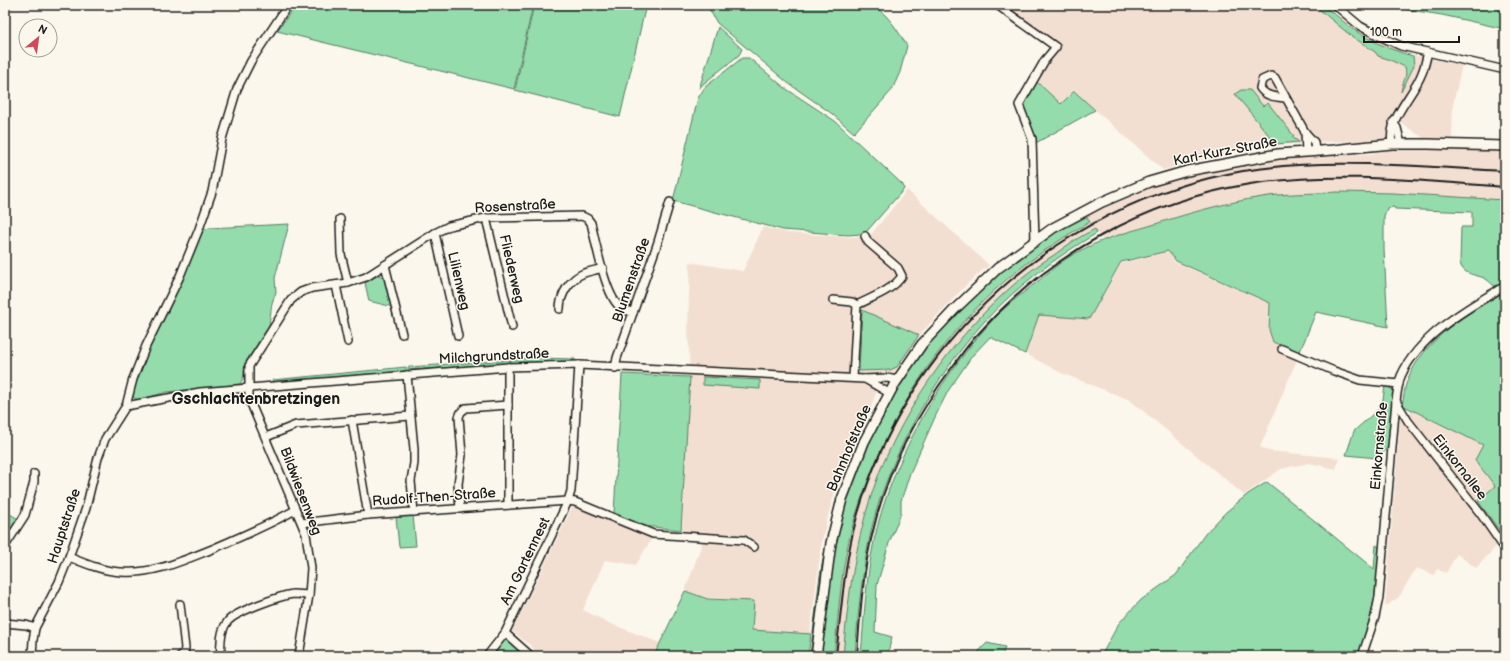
<svg xmlns="http://www.w3.org/2000/svg" width="1510" height="661" font-family="'Balsamiq Sans',sans-serif">
  <rect width="100%" height="100%" fill="#fbf7ec"/>
  <filter id="ink" filterUnits="userSpaceOnUse"><feTurbulence type="fractalNoise" baseFrequency=".025" numOctaves="2"/><feDisplacementMap in="SourceGraphic" scale="8" xChannelSelector="R" yChannelSelector="G"/><feConvolveMatrix kernelMatrix="1 2 1 2 8 2 1 2 1" color-interpolation-filters="sRGB"/></filter>
  <g filter="url(#ink)">
    <g fill="#f3dfd2">
      <polygon points="1002,5 1323,5 1357,29 1402,53 1462,65 1453,105 1452,138 1423,138 1396,119 1388,120 1390,141 1316,142 1260,147 1202,159 1163,170 1073,90 1061,104 1036,80 1047,62 1061,48"/>
      <polygon points="1453,146 1505,148 1505,200 1393,193 1337,192 1264,197 1228,203 1190,213 1103,240 1094,229 1082,235 972,326 930,378 913,405 894,440 877,478 863,523 854,560 843,656 834,656 840,595 846,558 854,523 870,474 905,401 923,373 966,319 1021,268 1079,227 1090,223 1085,214 1103,205 1144,189 1196,173 1261,159 1315,155 1370,154 1394,149"/>
      <polygon points="907,190 989,265 967,284 923,331 892,375 878,387 869,413 854,444 839,479 830,508 822,540 810,634 753,630 754,601 709,598 685,591 703,541 682,530 690,377 688,327 690,262 743,271 763,227 789,233 850,237 870,236"/>
      <polygon points="1168,252 1175,262 1269,303 1268,330 1272,342 1299,355 1260,447 1269,451 1339,458 1336,469 1309,463 1281,469 1244,495 1130,400 1061,373 1026,354 1039,315 1089,319 1122,263"/>
      <polygon points="1412,411 1483,445 1475,460 1495,486 1478,501 1505,537 1476,568 1457,554 1446,573 1437,569 1434,575 1416,568 1399,597 1385,607 1400,419"/>
      <polygon points="574,504 652,538 636,565 605,560 583,610 609,623 660,643 653,656 540,656 530,645 512,631"/>
    </g>
    <g fill="#94dcab" stroke="#587c64">
      <polygon points="296,5 533,5 514,89 277,31"/>
      <polygon points="534,5 646,5 620,117 515,90"/>
      <path d="M707,5H871C887,12 898,31 907,46L900,72L892,90L854,133L831,113L788,83L717,23Z"/>
      <path d="M1314,5C1330,5 1342,23 1356,31C1372,42 1394,51 1413,56L1414,66L1401,92C1402,82 1408,77 1405,67L1388,59L1378,56L1375,52L1350,35Z"/>
      <polygon points="1398,5 1505,5 1505,29 1442,15 1397,8"/>
      <polygon points="718,27 742,49 739,55 703,84 699,89"/>
      <polygon points="742,58 749,58 785,88 835,121 903,185 904,189 867,231 861,234 848,235 783,230 673,201 698,98 705,87"/>
      <polygon points="1036,81 1061,104 1074,91 1095,110 1034,144 1033,131 1026,117 1024,109 1025,101"/>
      <polygon points="1241,90 1250,90 1263,106 1268,103 1294,136 1292,137 1299,142 1276,144 1235,94"/>
      <path d="M1337,192L1393,193L1505,200V267L1504,271L1505,282L1499,286H1494C1491,283 1488,280 1484,278C1474,274 1463,275 1460,263L1461,227H1472V212L1395,209L1394,207L1387,208L1384,216V249L1388,327L1316,312L1299,354L1273,342L1269,330L1270,303L1176,261L1168,251L1121,262L1089,319L1039,315L1025,354L990,337L972,356L948,391L936,415L910,473L901,501V513L889,543L877,585L875,632L892,637L887,656H861C864,618 866,578 874,541C890,465 937,381 989,324C1003,308 1020,295 1037,282C1049,272 1062,260 1076,253C1099,240 1124,233 1149,226C1186,214 1223,203 1262,197C1286,193 1312,194 1337,192Z"/>
      <path d="M1085,214L1090,222C1074,230 1059,241 1044,251C949,316 888,412 854,521C841,564 839,611 834,656H819L833,545L846,500L869,440L897,388L928,345L948,321L998,273L1039,243Z"/>
      <polygon points="289,224 275,278 276,292 272,303 269,326 245,363 243,379 240,384 167,392 138,400 133,397 132,394 149,348 203,230 209,228"/>
      <path d="M1095,229L1097,233C1056,257 1016,287 984,322C934,378 890,454 872,527C862,570 858,613 855,656H843C848,596 856,535 877,479C880,469 885,460 889,451C920,384 967,323 1024,276C1034,268 1044,261 1054,255C1067,245 1080,236 1095,229Z"/>
      <path d="M379,275C391,280 391,296 393,307L369,301L365,283Z"/>
      <path d="M1505,291V538L1478,501L1495,486L1475,460L1483,445L1402,405C1404,398 1404,389 1407,381C1422,341 1469,311 1505,291Z"/>
      <polygon points="862,310 919,335 897,367 890,370 859,371"/>
      <polygon points="540,358 575,359 575,362 507,363 516,359"/>
      <polygon points="511,360 504,364 408,370 408,367"/>
      <polygon points="406,367 406,371 272,382 272,380"/>
      <polygon points="622,374 690,377 681,530 644,526 614,513"/>
      <polygon points="703,377 760,380 760,389 703,385"/>
      <polygon points="1385,386 1394,390 1390,415 1389,444 1385,451 1377,458 1346,455 1354,431 1382,406"/>
      <path d="M1267,482L1374,569L1376,545L1379,547C1378,584 1372,621 1359,656H1101L1119,623L1141,600L1176,575L1205,534L1226,512L1248,494Z"/>
      <polygon points="5,511 20,520 5,542"/>
      <polygon points="413,515 416,546 399,547 396,517"/>
      <polygon points="826,544 827,545 821,575 812,656 810,656 820,575"/>
      <polygon points="685,591 708,599 754,601 752,630 811,634 808,656 654,656"/>
      <polygon points="504,638 510,638 528,656 493,656"/>
      <polygon points="987,643 1005,647 1002,656 942,656 942,652 977,653"/>
    </g>
    <g fill="none" stroke-linecap="round" stroke-linejoin="round">
      <g stroke="#1c1c1c" stroke-width="10">
        <g id="minor">
          <polyline points="997,5 1056,47 1045,60 1019,105 1032,139 1035,241"/>
          <polyline points="1335,5 1360,26 1377,35 1401,46 1505,70"/>
          <path d="M1286,98C1276,97 1266,97 1260,88L1262,80L1271,76L1275,78L1305,132L1314,142L1315,151"/>
          <polyline points="1393,122 1397,128 1401,144"/>
          <polyline points="1305,132 1306,152"/>
          <path d="M1392,144C1387,118 1413,97 1422,73C1425,66 1426,59 1428,52"/>
          <polyline points="486,218 512,327"/>
          <polyline points="340,219 341,254 348,283"/>
          <polyline points="435,233 458,336"/>
          <polyline points="385,265 402,334"/>
          <polyline points="336,285 348,342"/>
          <polyline points="833,300 852,302 857,305"/>
          <path d="M560,309C560,294 570,279 584,273C590,271 597,270 603,268"/>
          <polyline points="1282,349 1334,371 1360,380 1399,384"/>
          <polyline points="508,367 508,505"/>
          <polyline points="615,368 617,358 657,245 670,202"/>
          <polyline points="407,375 414,449 414,463 411,481 414,512"/>
          <path d="M853,378L857,305C872,297 892,291 902,276L898,268L868,242L865,236"/>
          <polyline points="865,379 889,393"/>
          <polyline points="1396,401 1408,421 1480,513 1505,549"/>
          <polyline points="126,406 200,392 508,367 579,365 864,379 887,378 897,380"/>
          <polyline points="352,420 368,515"/>
          <polyline points="266,437 296,425 410,416"/>
          <polyline points="460,509 458,484 462,455 459,417 461,412 466,408 508,405"/>
          <polyline points="302,523 368,515 568,501 575,502 653,534 744,540 754,547"/>
          <polyline points="5,546 25,515 34,482 34,474"/>
          <path d="M69,557C86,564 103,571 121,572C153,575 186,559 215,548C242,536 269,525 295,510"/>
          <polyline points="180,604 185,648 184,653 180,656"/>
          <polyline points="5,623 26,625 35,628"/>
          <polyline points="505,633 531,656"/>
          <polyline points="32,656 33,640 35,628 59,582 69,557 86,508 98,458 105,439 126,406 133,379 146,346 180,276 199,229 212,192 222,139 237,89 251,61 288,5"/>
          <path d="M221,656C220,644 220,630 228,621C237,611 280,596 293,594C298,594 304,595 309,595"/>
          <path d="M299,656L309,595L311,568L306,534L249,399V366L291,300L301,292L312,288L348,283L366,277L435,233L449,226L486,218L582,216L588,219L591,223C596,243 605,294 619,306C623,309 629,311 633,313"/>
          <polyline points="487,656 505,633 568,501 571,491 579,365"/>
          <path d="M1362,656L1375,617L1379,597L1396,401C1397,393 1398,384 1401,376C1419,335 1468,308 1505,286"/>
        </g>
      </g>
      <g stroke="#1c1c1c" stroke-width="12">
        <polyline id="major" points="816,656 831,543 842,499 864,442 894,385 922,344 955,309 998,268 1053,228 1102,202 1149,182 1187,171 1278,154 1334,150 1350,148 1392,144 1428,144 1505,146"/>
      </g>
      <use href="#minor" stroke="#fbf7ec" stroke-width="7"/>
      <use href="#major" stroke="#fbf7ec" stroke-width="9"/>
      <g stroke="#1c1c1c" stroke-width="2">
        <path d="M836,656C841,612 844,567 855,524C904,342 1058,203 1243,171C1327,157 1420,167 1505,171"/>
        <path d="M857,656C860,613 863,569 874,527C888,469 917,414 953,366C961,355 969,343 979,333C1050,254 1145,201 1250,184C1334,171 1421,181 1505,187"/>
      </g>
    </g>
  </g>
  <g text-anchor="middle" dominant-baseline="central" stroke-width="3" stroke-linejoin="round" paint-order="stroke">
    <g font-size="14" fill="#1c1c1c" stroke="#fbf7ec">
      <text transform="translate(1225 151) rotate(-11)">Karl-Kurz-Straße</text>
      <text transform="translate(515 206) rotate(-3)">Rosenstraße</text>
      <text transform="translate(512 269) rotate(77)">Fliederweg</text>
      <text transform="translate(631 280) rotate(-71)">Blumenstraße</text>
      <text transform="translate(459 281) rotate(77)">Lilienweg</text>
      <text transform="translate(494 356) rotate(-3)">Milchgrundstraße</text>
      <text transform="translate(1379 446) rotate(-85)">Einkornstraße</text>
      <text transform="translate(849 448) rotate(-67)">Bahnhofstraße</text>
      <text transform="translate(1460 467) rotate(52)">Einkornallee</text>
      <text transform="translate(301 491) rotate(69)">Bildwiesenweg</text>
      <text transform="translate(434 497) rotate(-4)">Rudolf-Then-Straße</text>
      <text transform="translate(64 526) rotate(-72)">Hauptstraße</text>
      <text transform="translate(525 561) rotate(-64)">Am Gartennest</text>
    </g>
    <g font-size="16" font-weight="bold" fill="#1c1c1c" stroke="#fbf7ec">
      <text x="256" y="399">Gschlachtenbretzingen</text>
    </g>
  </g>
  <rect width="1510" height="661" fill="none" stroke="#fbf7ec" stroke-width="20"/>
  <rect x="10" y="10" width="1490" height="641" fill="none" stroke="#1c1c1c" stroke-width="1.5" filter="url(#ink)"/>
  <g transform="translate(38 38) rotate(29)"><circle r="19" fill="#fbf7ec" stroke="#a29f99"/>
  <path d="M0-3L7 15L0 10L-7 15Z" fill="#d1495b"/>
  <text y="-6" font-size="11" font-weight="bold" text-anchor="middle" fill="#1c1c1c">N</text>
  </g>
  <path d="M1364 36v6h95v-6" fill="none" stroke="#1c1c1c" stroke-width="2"/>
  <text x="1370" y="36" font-size="12" fill="#1c1c1c" stroke="#fbf7ec" stroke-width="3" paint-order="stroke">100 m</text>
</svg>
